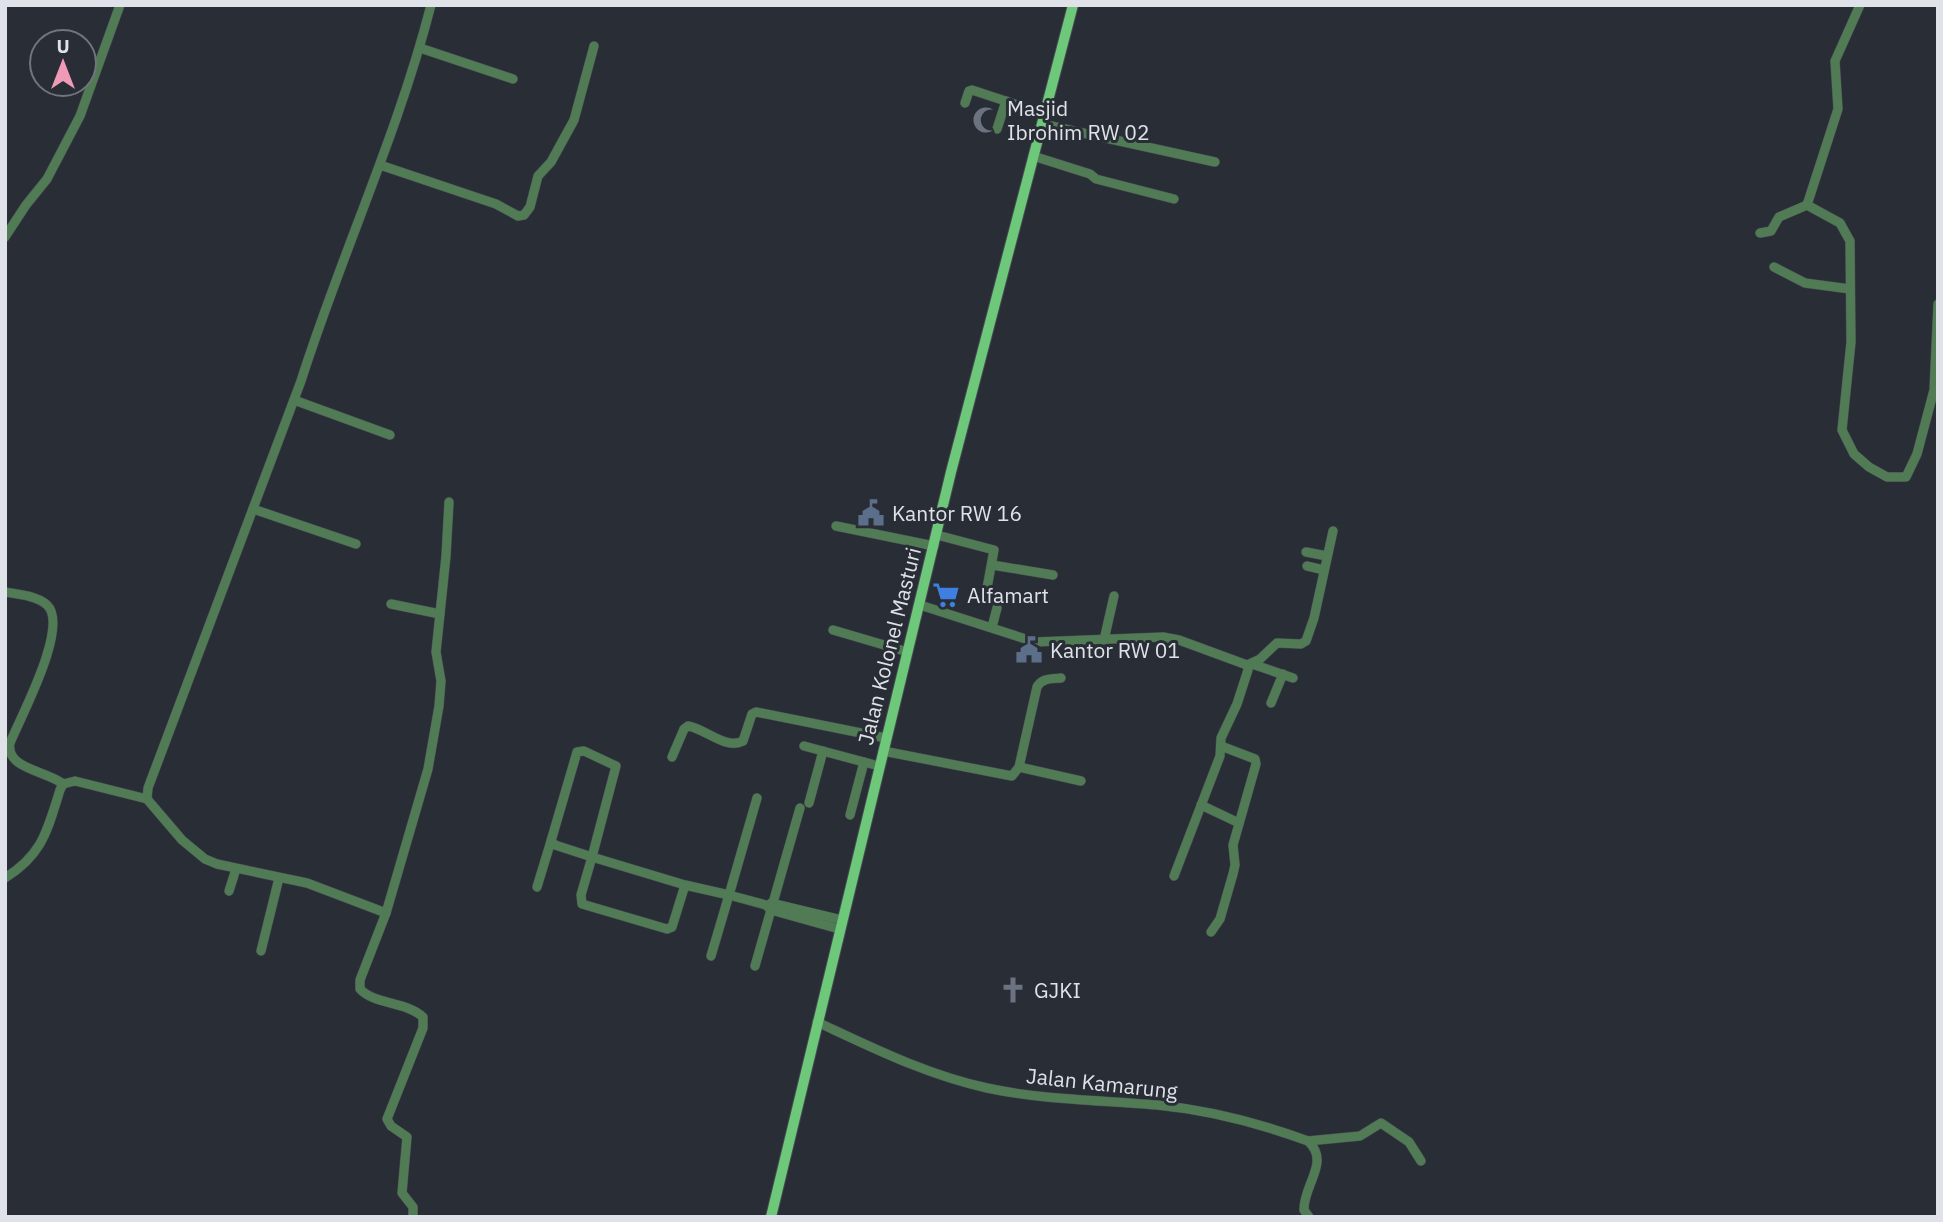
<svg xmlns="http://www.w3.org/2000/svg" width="1943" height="1222" font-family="'IBM Plex Sans',sans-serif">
  <rect width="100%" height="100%" fill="#292d35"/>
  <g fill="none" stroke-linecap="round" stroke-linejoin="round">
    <g stroke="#464a52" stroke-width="10">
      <g id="minor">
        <polyline points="1860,5 1835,61 1838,109 1807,205 1840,223 1850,241 1851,342 1842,430 1854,454 1869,467 1887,477 1906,477 1917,454 1934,390 1938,304"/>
        <polyline points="420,48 513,79"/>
        <polyline points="965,103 969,91 972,90 1045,114"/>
        <polyline points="1042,124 1215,162"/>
        <polyline points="997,129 1006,101"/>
        <polyline points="1033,156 1090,174 1096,179 1174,199"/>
        <polyline points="380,165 496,204 518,216 524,215 530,207 538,176 551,162 574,120 594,46"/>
        <polyline points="1760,233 1771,231 1779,217 1807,205"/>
        <polyline points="5,237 26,205 47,179 80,116 120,5"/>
        <polyline points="1774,267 1805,283 1850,289"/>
        <polyline points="294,400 390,435"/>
        <polyline points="253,509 356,544"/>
        <polyline points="836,526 934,546"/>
        <polyline points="937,535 994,550 987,588"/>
        <polyline points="1306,552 1327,556"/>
        <polyline points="992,565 1053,575"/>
        <polyline points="1307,566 1324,570"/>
        <path d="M5,592C18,594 37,596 47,605C70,626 20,718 10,743C5,769 48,771 63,784"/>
        <polyline points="391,604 440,614"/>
        <polyline points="920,605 1035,642 1163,637 1179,640 1247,665 1260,659 1277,643 1301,644 1306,641 1314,618 1333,531"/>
        <polyline points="992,627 997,608"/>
        <polyline points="833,630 908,652"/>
        <polyline points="1104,640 1114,596"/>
        <polyline points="1252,664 1293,678"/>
        <polyline points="1271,703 1283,674"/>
        <polyline points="804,746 879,766"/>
        <path d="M883,751L1012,776L1019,767L1037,687C1042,678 1051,679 1061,678"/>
        <path d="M672,757L684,729L688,726C706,729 726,750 743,741L752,714L756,712L886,738"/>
        <polyline points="1019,767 1081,781"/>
        <polyline points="757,798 729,895 766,905 771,910 839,929"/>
        <path d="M147,799L148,788L301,381C341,255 398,134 431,5"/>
        <polyline points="809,803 823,751"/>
        <polyline points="1201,805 1239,823"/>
        <polyline points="850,815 864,762"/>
        <polyline points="1174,876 1220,756 1221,738 1237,704 1248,670 1247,665"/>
        <path d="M5,878C43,854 47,831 60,790L63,784L75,781L147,799L182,840L205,859L217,864L307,883L386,913L360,980V989C375,1005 405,1001 423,1017V1028L387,1119L391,1126L407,1137L402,1193L413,1207V1217"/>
        <polyline points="685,885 592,857 616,766 584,751 577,752 551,841 555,845 592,857 581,895 582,904 667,929 672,927 685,885 729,895 711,956"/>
        <polyline points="537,887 551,841"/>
        <polyline points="229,891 236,869"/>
        <polyline points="771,903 842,920"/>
        <polyline points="386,913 428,769 439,706 441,681 436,652 446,556 449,502"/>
        <polyline points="1211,932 1220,919 1233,874 1235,865 1233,845 1256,764 1255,759 1221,746"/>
        <polyline points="261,951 279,878"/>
        <polyline points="755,966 800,808"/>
        <path d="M817,1022C873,1048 927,1075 987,1088C1043,1100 1101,1100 1157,1105C1209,1110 1259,1123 1308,1141C1331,1162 1303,1185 1304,1210L1309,1217"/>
        <polyline points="1308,1141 1360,1136 1381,1123 1409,1142 1421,1161"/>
      </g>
    </g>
    <g stroke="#464a52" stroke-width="12">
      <polyline id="major" points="771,1217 951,472 1073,5"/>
    </g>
    <use href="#minor" stroke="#507b55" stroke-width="9"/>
    <use href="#major" stroke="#6dc879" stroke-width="10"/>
  </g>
  <defs>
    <g id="mosque-bare" transform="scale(2.1)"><path d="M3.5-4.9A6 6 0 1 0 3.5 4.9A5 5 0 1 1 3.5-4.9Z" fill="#6b7280" stroke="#292d35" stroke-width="2.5" paint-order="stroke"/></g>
    <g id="civic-bare" transform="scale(2.1)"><path d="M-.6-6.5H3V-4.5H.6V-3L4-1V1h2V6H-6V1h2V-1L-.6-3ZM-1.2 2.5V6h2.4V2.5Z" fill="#5c6f8a" stroke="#292d35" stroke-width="2.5" paint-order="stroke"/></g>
    <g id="supermarket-bare" transform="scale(2.1)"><path d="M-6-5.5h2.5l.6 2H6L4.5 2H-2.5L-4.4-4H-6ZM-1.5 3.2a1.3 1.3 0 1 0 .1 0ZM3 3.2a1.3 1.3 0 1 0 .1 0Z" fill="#3f7fe0" stroke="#292d35" stroke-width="2.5" paint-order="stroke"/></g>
    <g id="church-bare" transform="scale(2.1)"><path d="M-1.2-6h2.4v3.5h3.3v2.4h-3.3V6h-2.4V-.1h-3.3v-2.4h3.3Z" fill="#6b7280" stroke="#292d35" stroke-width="2.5" paint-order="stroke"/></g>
  </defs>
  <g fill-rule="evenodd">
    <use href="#mosque-bare" x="986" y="120"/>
    <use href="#civic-bare" x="871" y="513"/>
    <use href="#supermarket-bare" x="946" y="595"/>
    <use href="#civic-bare" x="1029" y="650"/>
    <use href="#church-bare" x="1013" y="990"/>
  </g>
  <g text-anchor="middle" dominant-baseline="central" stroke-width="6" stroke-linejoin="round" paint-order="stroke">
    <g font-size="21" fill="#dfe2e8" stroke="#292d35" text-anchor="start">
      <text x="1007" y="108">Masjid<tspan x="1007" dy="24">Ibrohim RW 02</tspan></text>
      <text x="892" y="513">Kantor RW 16</text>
      <text x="967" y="595">Alfamart</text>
      <text x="1050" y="650">Kantor RW 01</text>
      <text x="1034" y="990">GJKI</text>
    </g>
    <g font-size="21" fill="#dfe2e8" stroke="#292d35">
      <text transform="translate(889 646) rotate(-76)">Jalan Kolonel Masturi</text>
      <text transform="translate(1102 1083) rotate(6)">Jalan Kamarung</text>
    </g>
  </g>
  <rect width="1943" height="1222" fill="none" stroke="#dfe2e8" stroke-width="14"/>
  <g transform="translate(63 63)"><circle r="33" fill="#292d35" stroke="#72757d" stroke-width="2"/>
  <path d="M0-5L12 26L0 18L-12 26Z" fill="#ef9ab7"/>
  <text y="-10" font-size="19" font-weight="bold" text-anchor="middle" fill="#dfe2e8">U</text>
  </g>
</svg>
